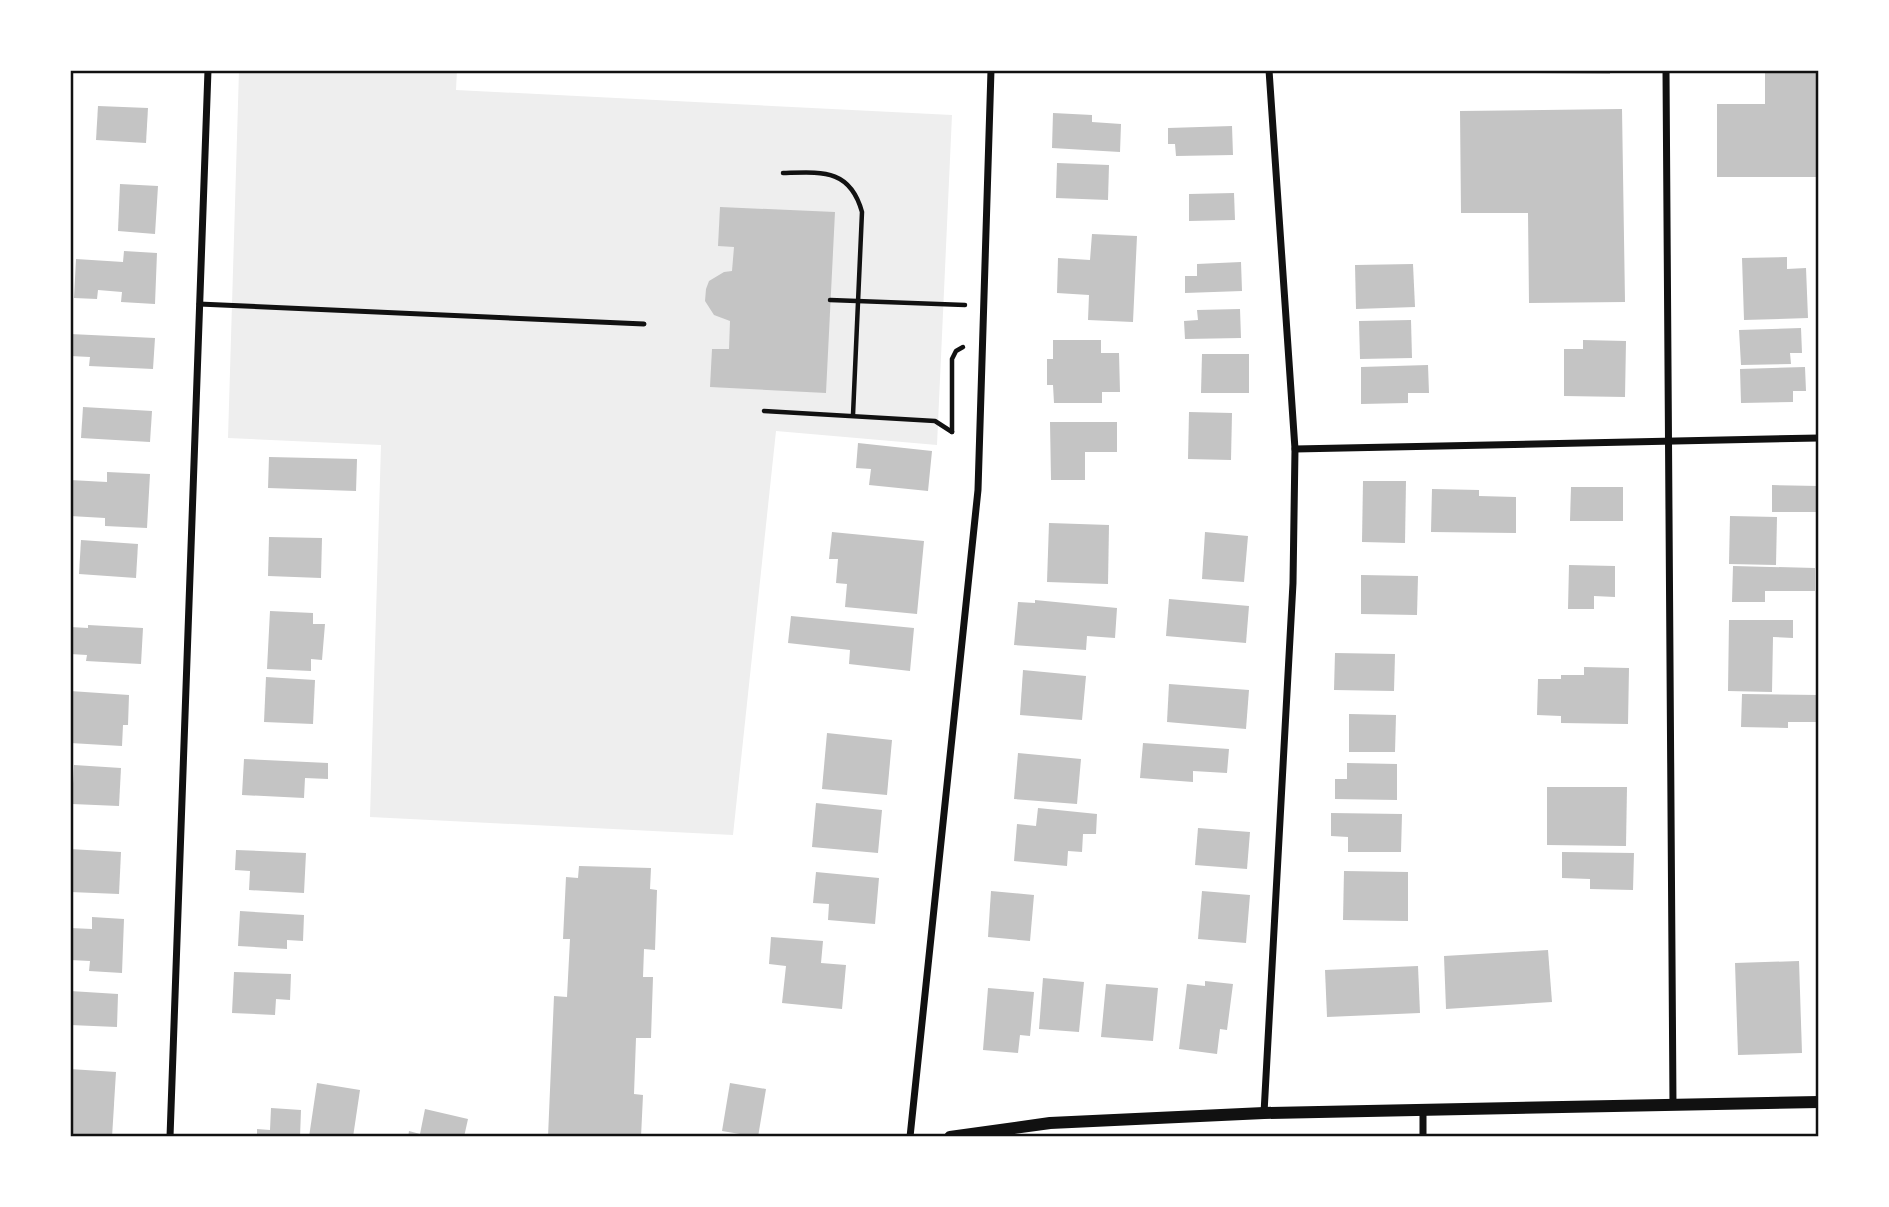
<svg xmlns="http://www.w3.org/2000/svg" width="1889" height="1207" font-family="Mulish,sans-serif">
  <rect width="100%" height="100%" fill="#fff"/>
  <polygon fill="#eee" points="239,70 457,70 456,90 952,115 937,445 776,431 733,835 370,817 381,445 228,438"/>
  <g fill="#c4c4c4">
    <polygon points="1535,70 1610,70 1610,74 1535,73"/>
    <polygon points="1765,70 1819,70 1819,177 1717,177 1717,104 1765,104"/>
    <polygon points="98,106 148,108 146,143 96,140"/>
    <polygon points="1622,109 1625,302 1529,303 1528,213 1461,213 1460,111"/>
    <polygon points="1053,113 1092,115 1092,122 1121,124 1120,152 1052,148"/>
    <polygon points="1232,126 1233,155 1176,156 1175,144 1168,144 1168,128"/>
    <polygon points="1057,163 1109,165 1108,200 1056,198"/>
    <polygon points="120,184 158,186 155,234 118,231"/>
    <polygon points="1234,193 1235,220 1189,221 1189,194"/>
    <polygon points="720,207 835,212 826,393 710,387 712,349 729,349 730,321 714,315 705,301 706,289 709,281 724,272 732,271 734,247 718,246"/>
    <polygon points="1092,234 1137,236 1133,322 1088,320 1089,295 1057,293 1058,258 1090,260"/>
    <polygon points="124,251 157,253 155,304 121,302 122,292 98,290 97,299 74,298 76,259 123,262"/>
    <polygon points="1787,257 1787,269 1806,268 1808,318 1744,320 1742,258"/>
    <polygon points="1241,262 1242,291 1185,293 1185,276 1197,276 1197,264"/>
    <polygon points="1413,264 1415,307 1356,309 1355,265"/>
    <polygon points="1240,309 1241,338 1185,339 1184,321 1198,320 1197,310"/>
    <polygon points="1411,320 1412,358 1360,359 1359,321"/>
    <polygon points="1801,328 1802,353 1790,353 1791,364 1741,365 1739,330"/>
    <polygon points="70,334 155,338 153,369 89,366 90,357 70,356"/>
    <polygon points="1053,340 1101,340 1101,353 1119,353 1120,392 1102,392 1102,403 1054,403 1053,385 1047,385 1047,359 1053,359"/>
    <polygon points="1583,340 1626,341 1625,397 1564,396 1564,349 1583,349"/>
    <polygon points="1202,354 1249,354 1249,393 1201,393"/>
    <polygon points="1428,365 1429,393 1408,393 1408,403 1361,404 1361,367"/>
    <polygon points="1805,367 1806,391 1793,391 1793,402 1741,403 1740,369"/>
    <polygon points="83,407 152,411 150,442 81,438"/>
    <polygon points="1189,412 1232,413 1231,460 1188,459"/>
    <polygon points="1050,422 1117,422 1117,452 1085,452 1085,480 1051,480"/>
    <polygon points="858,443 932,451 928,491 869,485 871,469 856,468"/>
    <polygon points="269,457 357,459 356,491 268,488"/>
    <polygon points="107,472 150,474 147,528 105,526 105,518 70,516 70,480 107,482"/>
    <polygon points="1363,481 1406,481 1405,543 1362,542"/>
    <polygon points="1772,485 1819,486 1819,512 1772,512"/>
    <polygon points="1571,487 1623,487 1623,521 1570,521"/>
    <polygon points="1432,489 1479,490 1479,496 1516,497 1516,533 1431,532"/>
    <polygon points="1730,516 1777,517 1776,565 1729,564"/>
    <polygon points="1049,523 1109,525 1108,584 1047,582"/>
    <polygon points="832,532 924,541 917,614 845,607 847,584 836,583 838,559 829,559"/>
    <polygon points="1205,532 1248,536 1244,582 1202,579"/>
    <polygon points="269,537 322,538 321,578 268,576"/>
    <polygon points="81,540 138,544 136,578 79,574"/>
    <polygon points="1569,565 1615,566 1615,597 1594,596 1594,609 1568,609"/>
    <polygon points="1733,566 1815,568 1815,591 1765,591 1765,602 1732,602"/>
    <polygon points="1361,575 1418,576 1417,615 1361,614"/>
    <polygon points="1169,599 1249,606 1246,643 1166,636"/>
    <polygon points="1035,600 1117,608 1115,638 1087,636 1086,650 1014,645 1018,602 1035,603"/>
    <polygon points="270,611 313,613 313,624 325,624 322,660 311,659 311,671 267,669"/>
    <polygon points="791,616 914,628 910,671 849,664 850,650 788,643"/>
    <polygon points="1729,620 1793,620 1793,638 1773,637 1772,692 1728,691"/>
    <polygon points="88,625 143,628 141,664 86,661 87,655 70,654 70,627 88,628"/>
    <polygon points="1335,653 1395,654 1394,691 1334,690"/>
    <polygon points="1584,667 1629,668 1628,724 1561,723 1561,716 1537,715 1538,679 1561,679 1561,675 1584,675"/>
    <polygon points="1023,670 1086,676 1082,720 1020,715"/>
    <polygon points="266,677 315,680 313,724 264,722"/>
    <polygon points="1169,684 1249,690 1246,729 1167,722"/>
    <polygon points="70,691 129,695 128,725 123,725 122,746 70,743"/>
    <polygon points="1742,694 1819,695 1819,722 1788,722 1788,728 1741,727"/>
    <polygon points="1349,714 1396,715 1395,752 1349,752"/>
    <polygon points="827,733 892,740 887,795 822,789"/>
    <polygon points="1143,743 1229,749 1227,773 1193,771 1193,782 1140,778"/>
    <polygon points="1018,753 1081,759 1077,804 1014,799"/>
    <polygon points="244,759 328,763 328,779 305,778 304,798 242,795"/>
    <polygon points="1347,763 1397,764 1397,800 1335,799 1335,779 1347,779"/>
    <polygon points="74,765 121,768 119,806 72,804"/>
    <polygon points="1547,787 1627,787 1626,846 1547,845"/>
    <polygon points="816,803 882,810 878,853 812,847"/>
    <polygon points="1038,808 1097,814 1096,834 1083,834 1082,852 1068,851 1067,866 1014,861 1017,824 1036,826"/>
    <polygon points="1331,813 1402,814 1401,852 1348,852 1348,837 1331,836"/>
    <polygon points="1198,828 1250,832 1247,869 1195,865"/>
    <polygon points="70,849 121,852 119,894 70,892"/>
    <polygon points="236,850 306,853 304,893 249,890 250,871 235,870"/>
    <polygon points="1562,852 1634,853 1633,890 1590,889 1590,879 1562,878"/>
    <polygon points="579,866 651,868 650,889 657,890 655,950 644,949 643,977 653,977 651,1038 636,1038 634,1094 643,1095 641,1137 548,1137 554,996 567,997 570,939 563,939 566,877 578,878"/>
    <polygon points="1344,871 1408,872 1408,921 1343,920"/>
    <polygon points="816,872 879,878 875,924 828,920 829,904 813,903"/>
    <polygon points="991,891 1034,895 1030,941 988,937"/>
    <polygon points="1202,891 1250,895 1246,943 1198,939"/>
    <polygon points="240,911 304,915 303,941 287,940 287,949 238,946"/>
    <polygon points="92,917 124,919 122,973 89,971 90,961 70,960 70,928 92,929"/>
    <polygon points="771,937 823,941 821,963 846,965 842,1009 782,1003 786,966 769,964"/>
    <polygon points="1548,950 1552,1002 1446,1009 1444,956"/>
    <polygon points="1799,961 1802,1053 1738,1055 1735,963"/>
    <polygon points="1418,966 1420,1013 1327,1017 1325,970"/>
    <polygon points="234,972 291,974 290,1000 276,999 275,1015 232,1013"/>
    <polygon points="1043,978 1084,982 1079,1032 1039,1029"/>
    <polygon points="1205,981 1233,984 1227,1030 1220,1029 1217,1054 1179,1049 1187,984 1205,986"/>
    <polygon points="1106,984 1158,988 1153,1041 1101,1037"/>
    <polygon points="988,988 1034,992 1030,1036 1020,1035 1018,1053 983,1050"/>
    <polygon points="70,991 118,994 117,1027 70,1025"/>
    <polygon points="70,1069 116,1072 112,1137 70,1135"/>
    <polygon points="317,1083 360,1090 353,1137 309,1137"/>
    <polygon points="730,1083 766,1089 758,1137 722,1131"/>
    <polygon points="271,1108 301,1110 300,1137 257,1137 257,1129 270,1130"/>
    <polygon points="425,1109 468,1119 464,1137 408,1137 409,1131 420,1134"/>
  </g>
  <g fill="none" stroke-linecap="round" stroke-linejoin="round">
    <g stroke="#111" stroke-width="4.5">
      <path d="M783,173C821,172 850,168 862,212L853,415"/>
      <polyline points="830,300 965,305"/>
      <polyline points="764,411 935,421 952,432"/>
      <polyline points="952,432 952,359 956,351 963,347"/>
    </g>
    <polyline stroke="#111" stroke-width="5" points="199,304 644,324"/>
    <g stroke="#111" stroke-width="7">
      <polyline points="1666,70 1673,1105"/>
      <polyline points="1295,449 1819,438"/>
      <polyline points="1264,1113 1293,583 1295,449 1269,70"/>
      <polyline points="170,1137 208,70"/>
      <polyline points="910,1137 978,490 991,70"/>
      <polyline points="1423,1137 1423,1109"/>
    </g>
    <polyline stroke="#111" stroke-width="12" points="950,1137 1050,1123 1264,1113 1819,1102"/>
  </g>
  <rect width="1889" height="1207" fill="none" stroke="#ffffff" stroke-width="144"/>
  <rect x="72" y="72" width="1745" height="1063" fill="none" stroke="#111" stroke-width="2.5"/>
</svg>
